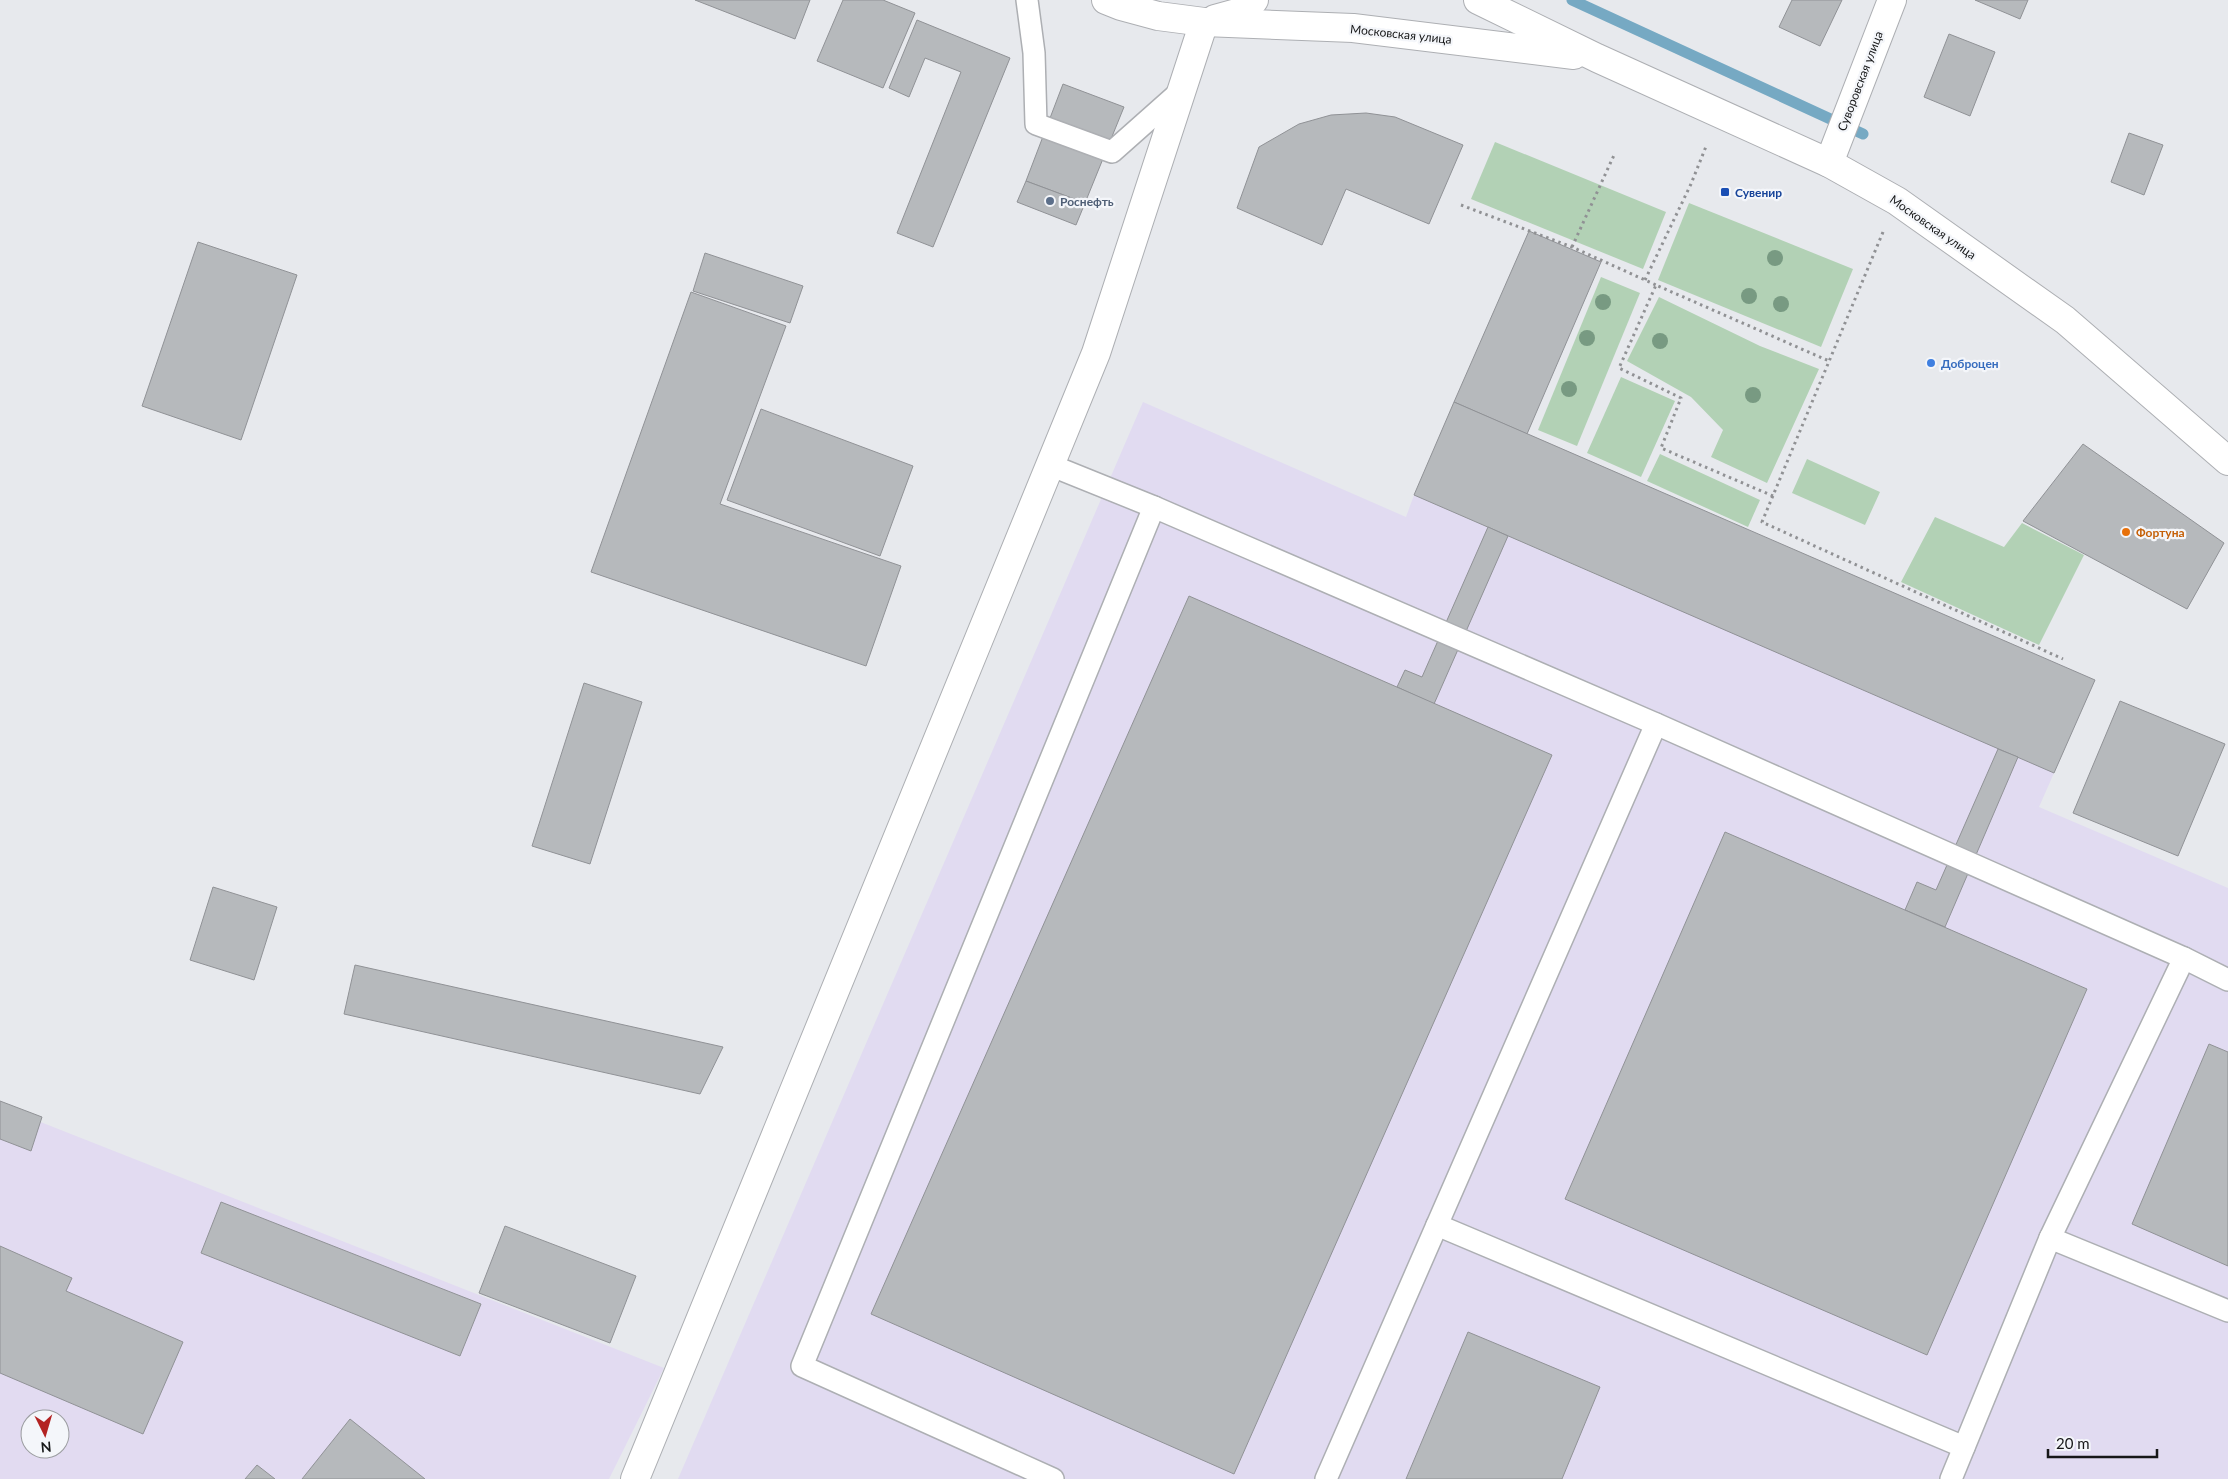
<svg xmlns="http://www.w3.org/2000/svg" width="2228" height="1479" font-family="Lato,sans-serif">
  <rect width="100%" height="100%" fill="#e7e9ed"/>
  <path fill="#e2dbf1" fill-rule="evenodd" d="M0,1106L664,1368L609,1479H0ZM30,1419H60V1449H30Z"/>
  <polygon fill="#e1dbf1" points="1143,402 1406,517 1414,495 1636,592 1676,499 2095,680 2039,807 2228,888 2228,1479 678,1479"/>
  <g fill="#b2d1b5">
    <polygon points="1495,142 1666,212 1643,269 1471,199"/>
    <polygon points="1689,203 1853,269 1821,347 1658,280"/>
    <polygon points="1601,277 1640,293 1577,446 1538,430"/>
    <polygon points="1659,297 1760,346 1819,369 1767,483 1711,457 1723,430 1691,397 1627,361"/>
    <polygon points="1621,377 1675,401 1641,477 1587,453"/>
    <polygon points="1660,454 1760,500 1748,527 1647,481"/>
    <polygon points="1807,459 1880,492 1865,525 1792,493"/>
    <polygon points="1935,517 2004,547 2022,523 2084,555 2039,645 1901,582"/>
  </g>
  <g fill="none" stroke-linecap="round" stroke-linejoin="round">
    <polyline stroke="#76a9c3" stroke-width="11" points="1572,0 1863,134"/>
  </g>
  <g fill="#b6b9bc" stroke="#909296">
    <polygon points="695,0 810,0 795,39"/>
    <polygon points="843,0 883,0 915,13 883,88 817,61"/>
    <polygon points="1792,0 1842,0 1820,46 1779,27"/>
    <polygon points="1975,0 2028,0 2020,19"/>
    <polygon points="917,20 1010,58 933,247 897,233 961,72 925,58 909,97 889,88"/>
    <polygon points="1949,34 1995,52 1970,116 1924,97"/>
    <polygon points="1063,84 1124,107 1085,203 1026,181"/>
    <polygon points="1366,113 1395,117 1463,145 1429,224 1346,189 1322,245 1237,208 1259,147 1299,124 1331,115"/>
    <polygon points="2129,133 2163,145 2144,195 2111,182"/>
    <polygon points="1026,181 1085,203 1076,225 1017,202"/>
    <polygon points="1529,231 1601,262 1527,434 1454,402"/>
    <polygon points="198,242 297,275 241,440 142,406"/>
    <polygon points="705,253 803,286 790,323 693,291"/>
    <polygon points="691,292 786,326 720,504 901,566 866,666 591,572"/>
    <polygon points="1454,402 2095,680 2054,773 1414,495"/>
    <polygon points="761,409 913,466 880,556 727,500"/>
    <polygon points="2083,444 2224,543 2187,609 2023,521"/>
    <polygon points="1488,527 1508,536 1434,704 1397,687 1405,670 1422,677"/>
    <polygon points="1189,596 1552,755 1234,1474 871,1314"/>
    <polygon points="584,683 642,702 590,864 532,846"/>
    <polygon points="2120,701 2225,744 2178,856 2073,813"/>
    <polygon points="1998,749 2018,757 1945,927 1905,910 1917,882 1936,890"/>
    <polygon points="1725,832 2087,989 1927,1355 1565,1199"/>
    <polygon points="213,887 277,907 254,980 190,960"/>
    <polygon points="355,965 723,1047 700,1094 344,1014"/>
    <polygon points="2209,1044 2228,1052 2228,1266 2132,1224"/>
    <polygon points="0,1101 42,1117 31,1151 0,1139"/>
    <polygon points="221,1202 481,1304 460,1356 201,1253"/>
    <polygon points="505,1226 636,1276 610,1343 479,1293"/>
    <polygon points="0,1246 72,1278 66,1291 183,1342 143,1434 0,1373"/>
    <polygon points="1468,1332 1600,1387 1562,1479 1406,1479"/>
    <polygon points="350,1419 425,1479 302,1479"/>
    <polygon points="257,1465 275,1479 245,1479"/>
  </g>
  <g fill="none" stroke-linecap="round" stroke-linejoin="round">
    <g stroke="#adafb3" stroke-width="24">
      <g id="lane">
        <polyline points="1027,0 1034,53 1036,124 1112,152 1183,89"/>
        <polyline points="1050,465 1154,507"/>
        <polyline points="2184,958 2228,980"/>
        <polyline points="1437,1225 1964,1447"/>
        <polyline points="2050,1238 2228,1311"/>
        <polyline points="1053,1479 802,1366 1154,507 1656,724 2184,958 2050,1238 1951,1479"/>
        <polyline points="1326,1479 1656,724"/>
      </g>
    </g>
    <g stroke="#adafb3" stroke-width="30">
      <g id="street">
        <polyline points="1829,163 1892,0"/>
        <polyline points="635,1479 1096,353 1204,22"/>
      </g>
    </g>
    <g stroke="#adafb3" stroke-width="30">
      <g id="secondary">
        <polyline points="1106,0 1121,6 1158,16 1204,22 1353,28 1574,55"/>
        <polyline points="1478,0 1597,58 1829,163 1897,201 2065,320 2228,461"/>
        <polyline points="1215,19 1244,11 1254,0"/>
      </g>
    </g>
    <g stroke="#909194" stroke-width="3" stroke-dasharray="2.5 4" stroke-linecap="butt">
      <polyline points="1461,205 1572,247 1656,285"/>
      <polyline points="1883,232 1762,522 2063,659"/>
      <polyline points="1572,247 1615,153"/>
      <polyline points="1645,280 1691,184 1707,144"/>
      <polyline points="1773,496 1661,448 1681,398 1619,368 1656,285 1829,361"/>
    </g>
    <use href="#lane" stroke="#fff" stroke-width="21"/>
    <use href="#street" stroke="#fff" stroke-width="28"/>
    <use href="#secondary" stroke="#fff" stroke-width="28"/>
  </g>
  <g fill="#789a82">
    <circle cx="1775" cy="258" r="8"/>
    <circle cx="1749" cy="296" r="8"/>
    <circle cx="1603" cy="302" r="8"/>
    <circle cx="1781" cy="304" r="8"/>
    <circle cx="1587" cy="338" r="8"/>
    <circle cx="1660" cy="341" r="8"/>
    <circle cx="1569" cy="389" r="8"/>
    <circle cx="1753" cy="395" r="8"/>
  </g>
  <rect fill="#1a4fb4" stroke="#f4f6fa" stroke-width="2" x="1720" y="187" width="10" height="10" rx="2.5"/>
  <circle fill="#5c6f8a" stroke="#f4f6fa" stroke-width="2" cx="1050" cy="201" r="5"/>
  <circle fill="#3f7fe0" stroke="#f4f6fa" stroke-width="2" cx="1931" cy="363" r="5"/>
  <circle fill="#e8710a" stroke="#f4f6fa" stroke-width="2" cx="2126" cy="532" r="5"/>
  <g text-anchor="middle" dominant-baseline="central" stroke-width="4.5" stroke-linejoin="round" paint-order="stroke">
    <g font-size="12" fill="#161718" stroke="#f4f6fa">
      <text transform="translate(1401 34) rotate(6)">Московская улица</text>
      <text transform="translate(1860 81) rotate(-69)">Суворовская улица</text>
      <text transform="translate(1933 227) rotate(35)">Московская улица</text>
    </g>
    <g font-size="12" font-weight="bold" fill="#164399" stroke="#f4f6fa" text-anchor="start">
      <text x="1735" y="192">Сувенир</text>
    </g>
    <g font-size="12" font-weight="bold" fill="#4e5e75" stroke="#f4f6fa" text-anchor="start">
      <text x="1060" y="201">Роснефть</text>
    </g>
    <g font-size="12" font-weight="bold" fill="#366cbe" stroke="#f4f6fa" text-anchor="start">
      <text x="1941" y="363">Доброцен</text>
    </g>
    <g font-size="12" font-weight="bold" fill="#c56008" stroke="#f4f6fa" text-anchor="start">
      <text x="2136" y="532">Фортуна</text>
    </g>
  </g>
  <g transform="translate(45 1434) rotate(175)"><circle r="24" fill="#f4f6fa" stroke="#9b9da0"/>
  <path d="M0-4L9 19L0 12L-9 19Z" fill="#b32322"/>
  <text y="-8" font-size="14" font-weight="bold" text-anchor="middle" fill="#161718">N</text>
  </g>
  <path d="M2048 1449v8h109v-8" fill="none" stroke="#161718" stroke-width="2.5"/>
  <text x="2056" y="1449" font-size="15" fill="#161718" stroke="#f4f6fa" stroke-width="4" paint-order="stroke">20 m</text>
</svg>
